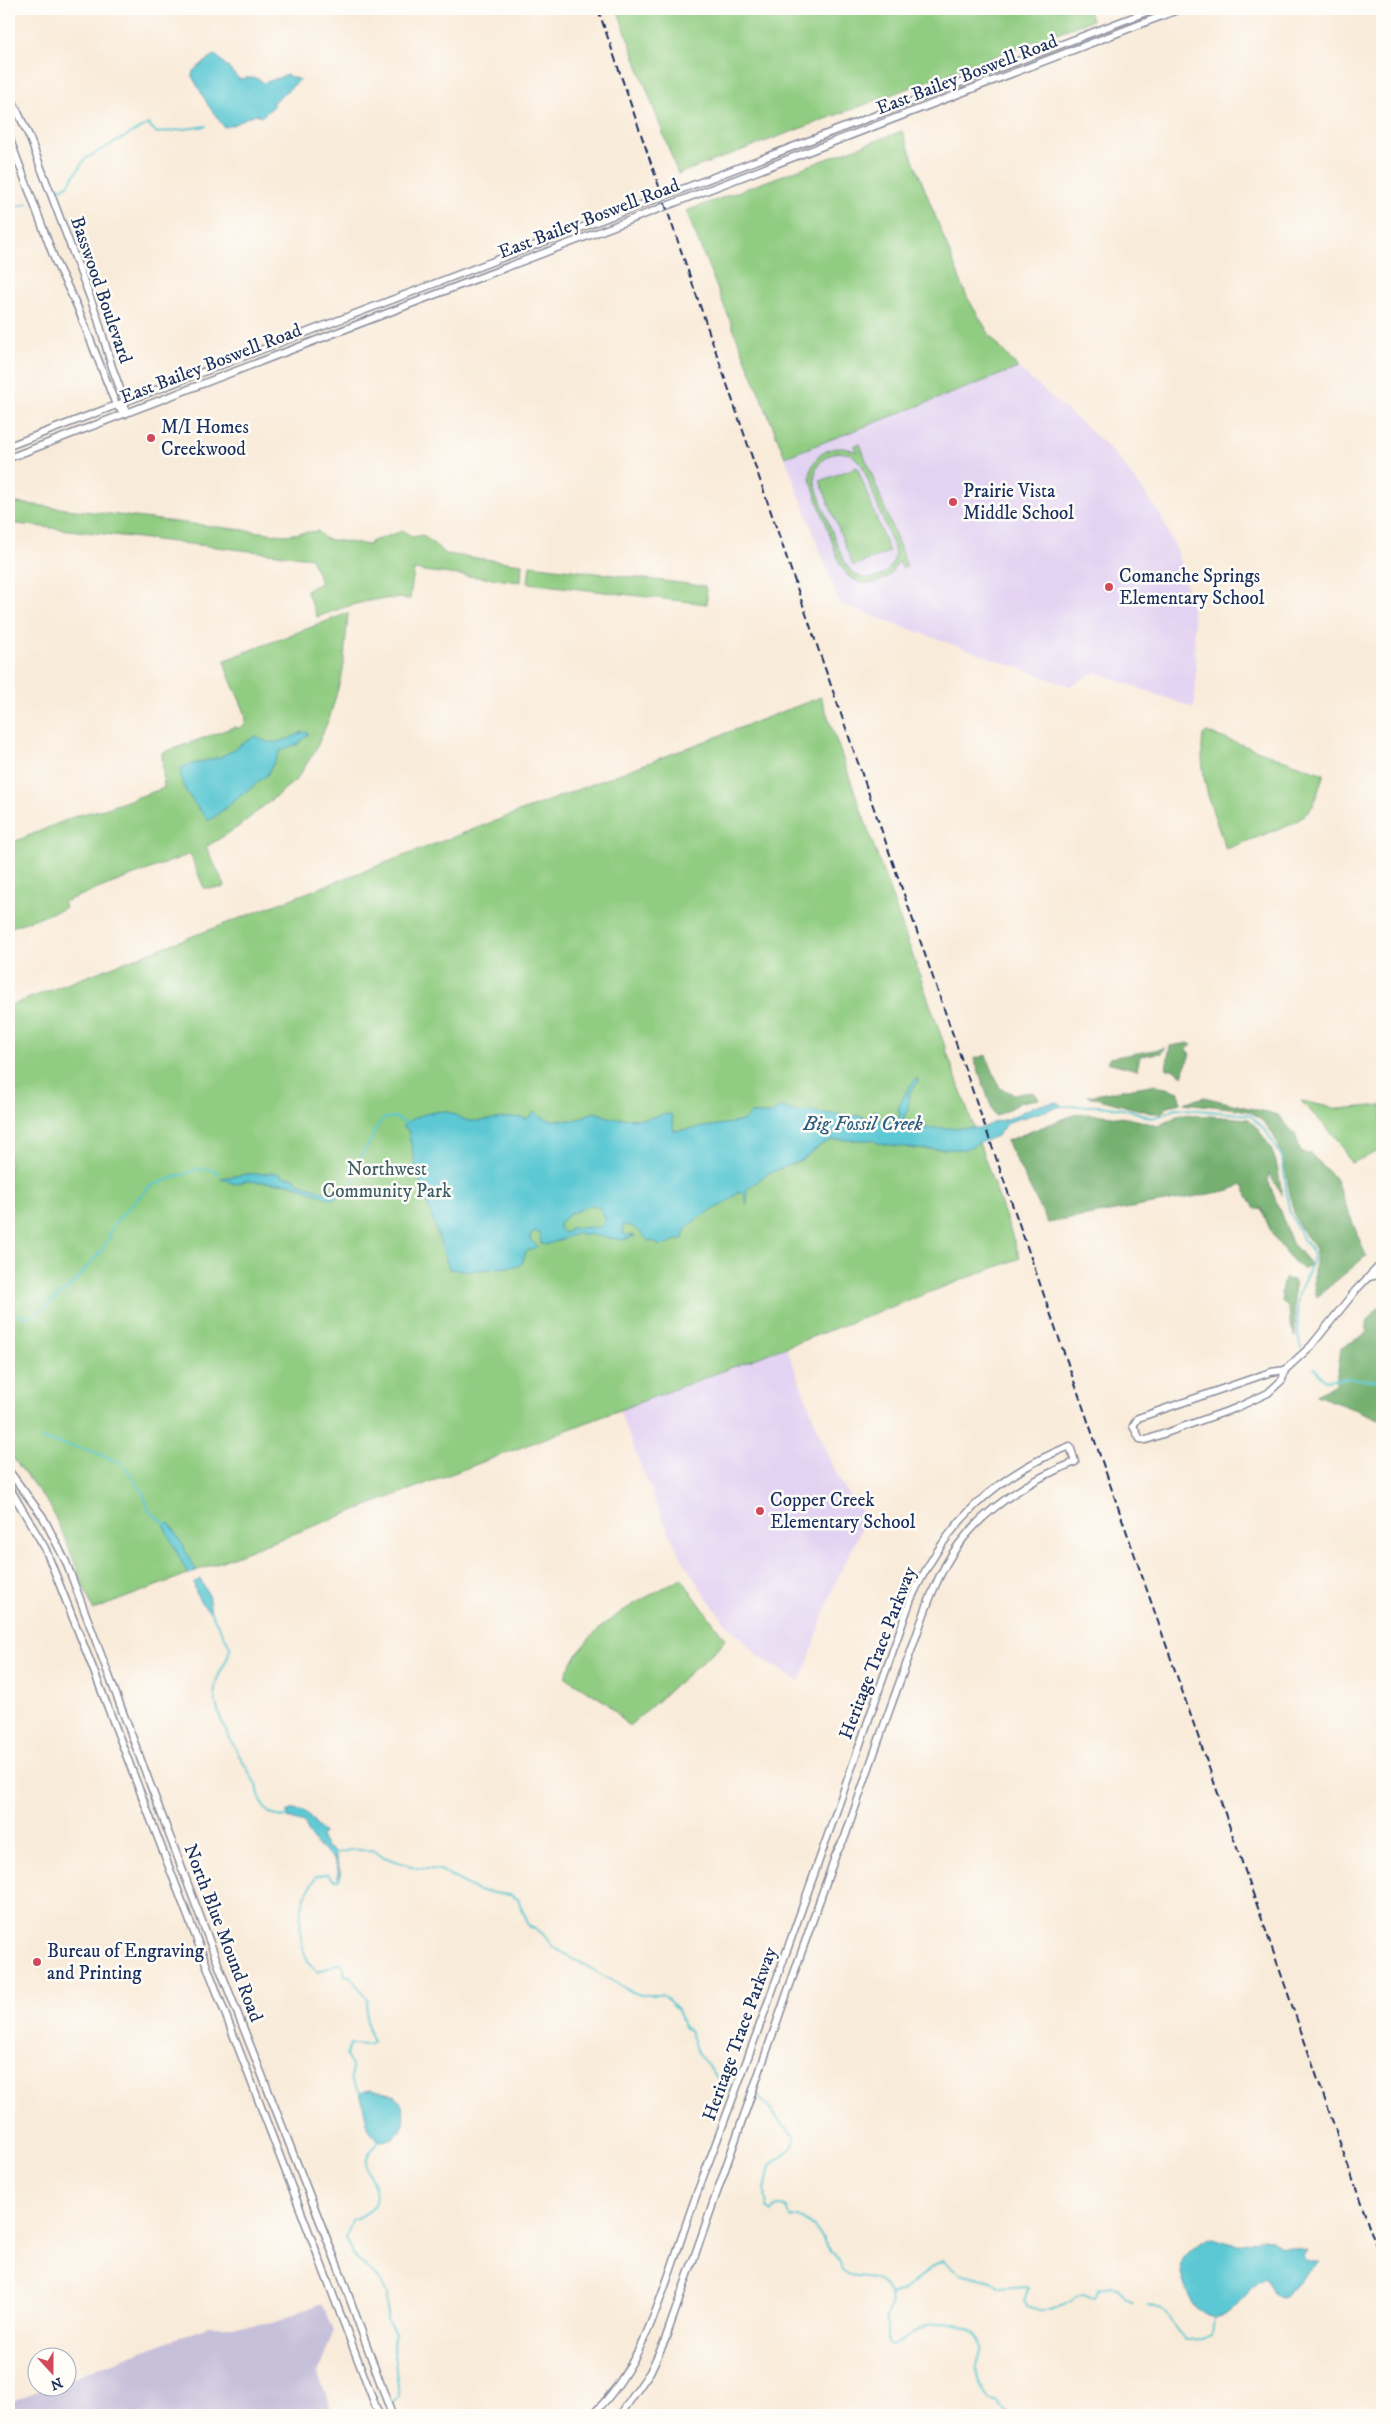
<svg xmlns="http://www.w3.org/2000/svg" width="1391" height="2424" font-family="'IM FELL DW Pica',serif">
  <rect width="100%" height="100%" fill="#fdfcf7"/>
  <filter id="ink" filterUnits="userSpaceOnUse"><feTurbulence type="fractalNoise" baseFrequency=".02" numOctaves="2"/><feDisplacementMap in="SourceGraphic" scale="10" xChannelSelector="R" yChannelSelector="G"/><feConvolveMatrix kernelMatrix="1 2 1 2 8 2 1 2 1" color-interpolation-filters="sRGB"/></filter>
  <filter id="wash" filterUnits="userSpaceOnUse"><feTurbulence type="fractalNoise" baseFrequency=".0096" numOctaves="4" result="noise"/><feDisplacementMap in="SourceGraphic" scale="20" xChannelSelector="R" yChannelSelector="G"/><feGaussianBlur stdDeviation="1.12" result="paint"/><feColorMatrix in="noise" values="0 0 0 0 0 0 0 0 0 0 0 0 0 0 0 0 0 1.4 0 .05"/><feComposite in="paint" operator="in"/></filter>
  <g filter="url(#wash)">
    <rect width="100%" height="100%" fill="#f9ebd9"/>
    <g fill="#e3d3f2">
      <polygon points="1018,368 1093,433 1121,461 1160,514 1177,552 1191,602 1194,625 1196,685 1194,708 1095,672 1070,686 840,604 785,457"/>
      <polygon points="786,1346 832,1466 850,1497 867,1517 835,1583 805,1669 799,1681 760,1657 724,1621 700,1588 679,1553 656,1504 619,1410"/>
    </g>
    <polygon fill="#c6c0da" points="322,2303 334,2330 318,2373 331,2409 337,2415 9,2415 9,2402 48,2387 68,2386 68,2379 208,2326 246,2326 274,2322"/>
    <g fill="#90cc81" stroke="#567e70" fill-rule="evenodd">
      <polygon points="617,9 1088,9 1092,20 678,174"/>
      <polygon points="902,131 967,297 991,337 1018,368 785,457 686,211"/>
      <path d="M860,444L907,566L902,568L899,561L888,577L875,583H861L848,576L840,564L810,479C810,453 835,441 857,452L855,445ZM839,452L851,454L862,465L894,548C896,559 892,569 882,575C872,581 858,579 850,570C841,560 820,499 815,483C813,467 823,455 839,452Z"/>
      <polygon points="857,467 889,552 853,566 820,481"/>
      <path d="M9,502L285,535L318,531L325,539L370,545V542L403,531L413,537L423,535L446,554L522,564L521,582L414,570L410,599C374,596 350,605 317,617L306,590L321,583L311,558L9,523Z"/>
      <polygon points="530,565 705,586 707,596 707,604 528,583"/>
      <path d="M348,613L343,671L330,716L316,749L297,779L238,827L206,847L225,886L222,888H204L190,854L63,902L65,908L9,928V844L78,815L104,809L164,788L162,753L234,727L240,728L246,723C247,706 226,680 225,660Z"/>
      <polygon points="821,697 1020,1258 93,1610 69,1548 50,1506 9,1453 9,1006"/>
      <path d="M1206,732L1324,774L1313,806L1303,817L1290,825L1226,849C1212,810 1198,776 1203,735Z"/>
      <polygon points="1301,1101 1339,1109 1382,1105 1382,1150 1351,1163 1337,1139"/>
      <path d="M681,1578L725,1639L722,1644L629,1726L607,1703L565,1677C567,1669 571,1663 576,1656C601,1617 641,1601 681,1578Z"/>
    </g>
    <g fill="#74b06f" stroke="#487066">
      <polygon points="1188,1043 1192,1045 1187,1049 1190,1054 1182,1076 1174,1069 1166,1069 1170,1046"/>
      <polygon points="1165,1048 1161,1053 1140,1056 1137,1070 1107,1062 1109,1058"/>
      <polygon points="986,1055 1000,1088 1014,1094 1034,1092 1039,1099 1021,1102 995,1117 974,1059"/>
      <polygon points="1156,1084 1159,1087 1167,1088 1179,1092 1180,1103 1168,1106 1162,1113 1151,1113 1088,1096"/>
      <path d="M1204,1097L1278,1115L1295,1134L1301,1153L1311,1154L1335,1178L1366,1256L1317,1297C1311,1281 1315,1266 1316,1249C1307,1239 1298,1227 1294,1213C1285,1179 1287,1135 1252,1113C1243,1108 1198,1105 1184,1103Z"/>
      <path d="M1076,1114C1105,1114 1131,1117 1158,1126L1181,1114L1249,1119C1275,1148 1277,1159 1282,1196L1269,1173L1268,1180L1292,1243L1311,1265L1303,1270C1284,1254 1268,1232 1262,1208L1255,1209L1242,1184L1231,1190L1048,1223L1006,1141Z"/>
      <polygon points="1284,1279 1294,1280 1295,1337 1290,1322 1289,1309 1282,1301 1281,1292"/>
      <polygon points="1382,1303 1382,1420 1316,1395 1336,1384 1341,1348 1367,1333 1366,1323"/>
    </g>
    <g fill="#5cc8d3" stroke="#3c7c98" fill-rule="evenodd">
      <path d="M214,55L218,57L239,79C248,78 258,76 264,83L286,75L300,80L273,102V107L261,117L256,114C245,117 236,126 224,127L208,105L192,76L193,71Z"/>
      <path d="M303,732L309,733L298,744L281,750L267,775L209,821C199,809 174,783 182,767C194,763 208,761 220,757C230,753 251,737 257,736C270,749 288,739 303,732Z"/>
      <path d="M917,1078L918,1082L909,1093L908,1110L903,1121L906,1125L927,1128H983L994,1122L1007,1119L1035,1106L1057,1102L1062,1106L1008,1122L997,1136L965,1149H917L877,1143L874,1140H832L821,1145L800,1161L767,1174L747,1189V1205L744,1193L737,1192C728,1208 695,1212 683,1234L684,1238L659,1246L654,1241L649,1242C642,1234 635,1224 623,1225V1234L635,1236L623,1240L578,1233L546,1245L541,1243L540,1233L535,1232L531,1234L530,1240L538,1246L526,1252L522,1263L518,1266L471,1271L449,1269L416,1169L408,1130L402,1127C409,1117 436,1109 448,1112C456,1114 462,1120 470,1121C485,1122 515,1114 527,1119L535,1112L541,1117L550,1120H574L595,1112L611,1118L644,1119L665,1114L672,1115L674,1131L739,1122L746,1119L750,1114H770L783,1106C790,1112 802,1113 811,1110L813,1112L859,1116L870,1119L874,1116L873,1110L877,1111L880,1121H897L900,1115L898,1109C903,1097 908,1087 917,1078ZM591,1205L599,1207L606,1220L600,1227L570,1228L568,1232L564,1233L559,1228V1223L571,1213Z"/>
      <polygon points="278,1173 284,1177 293,1177 299,1183 327,1193 348,1187 336,1198 330,1199 293,1184 246,1181 234,1184 221,1178 247,1174"/>
      <polygon points="166,1524 170,1524 173,1528 196,1570 188,1575 164,1526"/>
      <path d="M200,1579L208,1594L211,1613C201,1604 196,1597 194,1583Z"/>
      <path d="M294,1809C306,1810 307,1813 314,1822C316,1826 320,1828 323,1832L321,1838L327,1847L336,1853C334,1859 341,1868 341,1876L338,1878C340,1857 324,1854 314,1841C310,1836 307,1829 304,1823L288,1818V1812Z"/>
      <path d="M371,2090L395,2095C411,2111 405,2141 379,2141L369,2131L360,2092Z"/>
      <path d="M1210,2237L1236,2245L1262,2238L1270,2239L1280,2246L1307,2250L1302,2255L1304,2260H1320L1286,2296L1282,2298L1274,2293L1266,2278C1244,2284 1242,2319 1212,2317C1194,2316 1177,2276 1181,2261C1184,2251 1202,2240 1210,2237Z"/>
    </g>
    <g fill="none" stroke-linecap="round" stroke-linejoin="round">
      <g stroke="#5cc8d3" stroke-width="2">
        <polyline points="56,191 68,185 85,159 148,124 157,133 206,126"/>
        <polyline points="9,206 17,207 28,203"/>
        <path d="M1062,1106H1100L1130,1110L1151,1118L1163,1115L1175,1108L1250,1115L1266,1131L1282,1157L1289,1210L1304,1241L1313,1251C1313,1272 1304,1275 1299,1294C1296,1305 1297,1339 1301,1348"/>
        <polyline points="346,1187 355,1180 362,1155 372,1139 374,1131 383,1119 394,1117 406,1123"/>
        <polyline points="9,1313 28,1317 35,1315 72,1285 101,1251 109,1238 110,1230 121,1216 150,1186 199,1169 215,1170 219,1174"/>
        <polyline points="1314,1368 1325,1380 1348,1378 1382,1381"/>
        <polyline points="41,1439 92,1451 123,1464 143,1492 149,1511 168,1526"/>
        <path d="M210,1611L230,1646C230,1664 212,1675 215,1697C219,1728 242,1757 256,1785C259,1792 260,1800 264,1807C269,1815 279,1818 288,1816"/>
        <path d="M334,1853C341,1854 345,1850 351,1850C359,1849 365,1851 374,1850L381,1856L417,1868L440,1870L478,1891L510,1895L518,1899L529,1926L542,1933L553,1947L632,1992L641,1995H662L678,2009L684,2027L690,2032L697,2052L707,2065L717,2077L732,2087"/>
        <path d="M340,1876L339,1880H334L327,1874L316,1876C313,1883 308,1890 305,1897C297,1918 298,1958 318,1972L337,1964L343,1965L345,1976H350L368,2000C365,2015 366,2028 373,2042L368,2045L350,2044L346,2055L352,2066L351,2079L361,2093"/>
        <path d="M757,2095L794,2137C795,2151 780,2157 770,2165L765,2191L767,2208L772,2212L775,2208L782,2206L787,2208L791,2218L798,2216C806,2222 814,2227 820,2234C823,2237 823,2242 826,2245C836,2257 838,2252 842,2271L848,2275L874,2278L882,2283L889,2294L891,2305L887,2316V2344L890,2346C905,2341 916,2329 931,2324C950,2319 982,2326 981,2351C981,2355 978,2360 977,2365C975,2378 982,2392 990,2400L997,2401L1008,2415"/>
        <path d="M379,2139C376,2148 366,2153 366,2163C366,2168 369,2174 371,2178C382,2205 376,2209 352,2220L346,2238L354,2256L379,2279L387,2294V2321L395,2333L393,2344L399,2396L391,2407"/>
        <polyline points="889,2295 902,2291 942,2260 960,2273 992,2281 1000,2288 1027,2286 1028,2289 1024,2301 1026,2306 1039,2310 1050,2310 1064,2305 1081,2295 1094,2296 1099,2288 1111,2285 1117,2287 1124,2298 1132,2303"/>
        <polyline points="1148,2305 1162,2309 1185,2340 1203,2339 1211,2335 1213,2317"/>
      </g>
    </g>
  </g>
  <g filter="url(#ink)">
    <g fill="none" stroke-linecap="round" stroke-linejoin="round">
      <g stroke="#8a8d9c" stroke-width="9">
        <g id="secondary">
          <polyline points="9,93 29,136 97,316 112,367 125,402 125,414"/>
          <polyline points="9,137 56,263 77,306 116,405 125,414"/>
          <polyline points="9,446 1154,9"/>
          <polyline points="9,458 1180,9"/>
          <polyline points="1369,1277 1382,1274"/>
          <polyline points="1285,1370 1271,1372 1138,1418 1133,1426 1140,1439 1146,1440 1236,1408 1268,1393 1282,1380 1285,1370 1311,1346 1356,1290 1382,1263"/>
          <polyline points="9,1471 43,1517 66,1562 220,1969 340,2272 392,2415"/>
          <polyline points="9,1487 45,1548 92,1666 379,2415"/>
          <path d="M592,2415C651,2360 671,2260 700,2185C774,1992 842,1795 911,1599C945,1525 993,1476 1070,1446L1075,1462C1032,1479 988,1506 959,1544C935,1576 923,1617 910,1654C887,1715 866,1776 845,1837L836,1854L665,2340L650,2372L620,2415"/>
        </g>
      </g>
      <use href="#secondary" stroke="#fff" stroke-width="6"/>
      <polyline stroke="#1b2f5e" stroke-width="2" stroke-dasharray="8 4" stroke-linecap="butt" points="598,9 805,611 1382,2263"/>
    </g>
  </g>
  <g fill="#d1495b" stroke="#fdfcf7" stroke-width="2">
    <circle cx="151" cy="438" r="5"/>
    <circle cx="953" cy="502" r="5"/>
    <circle cx="1109" cy="587" r="5"/>
    <circle cx="760" cy="1511" r="5"/>
    <circle cx="37" cy="1962" r="5"/>
  </g>
  <g text-anchor="middle" dominant-baseline="central" stroke-width="5" stroke-linejoin="round" paint-order="stroke">
    <g font-size="19" fill="#1b2f5e" stroke="#fdfcf7">
      <text transform="translate(967 75) rotate(-21)">East Bailey Boswell Road</text>
      <text transform="translate(589 219) rotate(-21)">East Bailey Boswell Road</text>
      <text transform="translate(101 290) rotate(71)">Basswood Boulevard</text>
      <text transform="translate(211 364) rotate(-21)">East Bailey Boswell Road</text>
      <text transform="translate(878 1653) rotate(-69)">Heritage Trace Parkway</text>
      <text transform="translate(223 1933) rotate(69)">North Blue Mound Road</text>
      <text transform="translate(740 2034) rotate(-70)">Heritage Trace Parkway</text>
    </g>
    <g font-size="19" fill="#1b2f5e" stroke="#fdfcf7" text-anchor="start">
      <text x="161" y="427">M/I Homes<tspan x="161" dy="22">Creekwood</tspan></text>
      <text x="963" y="491">Prairie Vista<tspan x="963" dy="22">Middle School</tspan></text>
      <text x="1119" y="576">Comanche Springs<tspan x="1119" dy="22">Elementary School</tspan></text>
      <text x="770" y="1500">Copper Creek<tspan x="770" dy="22">Elementary School</tspan></text>
      <text x="47" y="1951">Bureau of Engraving<tspan x="47" dy="22">and Printing</tspan></text>
    </g>
    <g font-size="19" fill="#3e5e68" stroke="#fdfcf7">
      <text x="387" y="1169">Northwest<tspan x="387" dy="22">Community Park</tspan></text>
    </g>
    <g font-size="20" font-style="italic" fill="#2e5d81" stroke="#fdfcf7">
      <text x="863" y="1124">Big Fossil Creek</text>
    </g>
  </g>
  <rect width="1391" height="2424" fill="none" stroke="#fdfcf7" stroke-width="30"/>
  <g transform="translate(52 2372) rotate(159)"><circle r="24" fill="#fdfcf7" stroke="#a3aaba"/>
  <path d="M0-4L9 19L0 12L-9 19Z" fill="#d1495b"/>
  <text y="-8" font-size="14" font-weight="bold" text-anchor="middle" fill="#1b2f5e">N</text>
  </g>
</svg>
